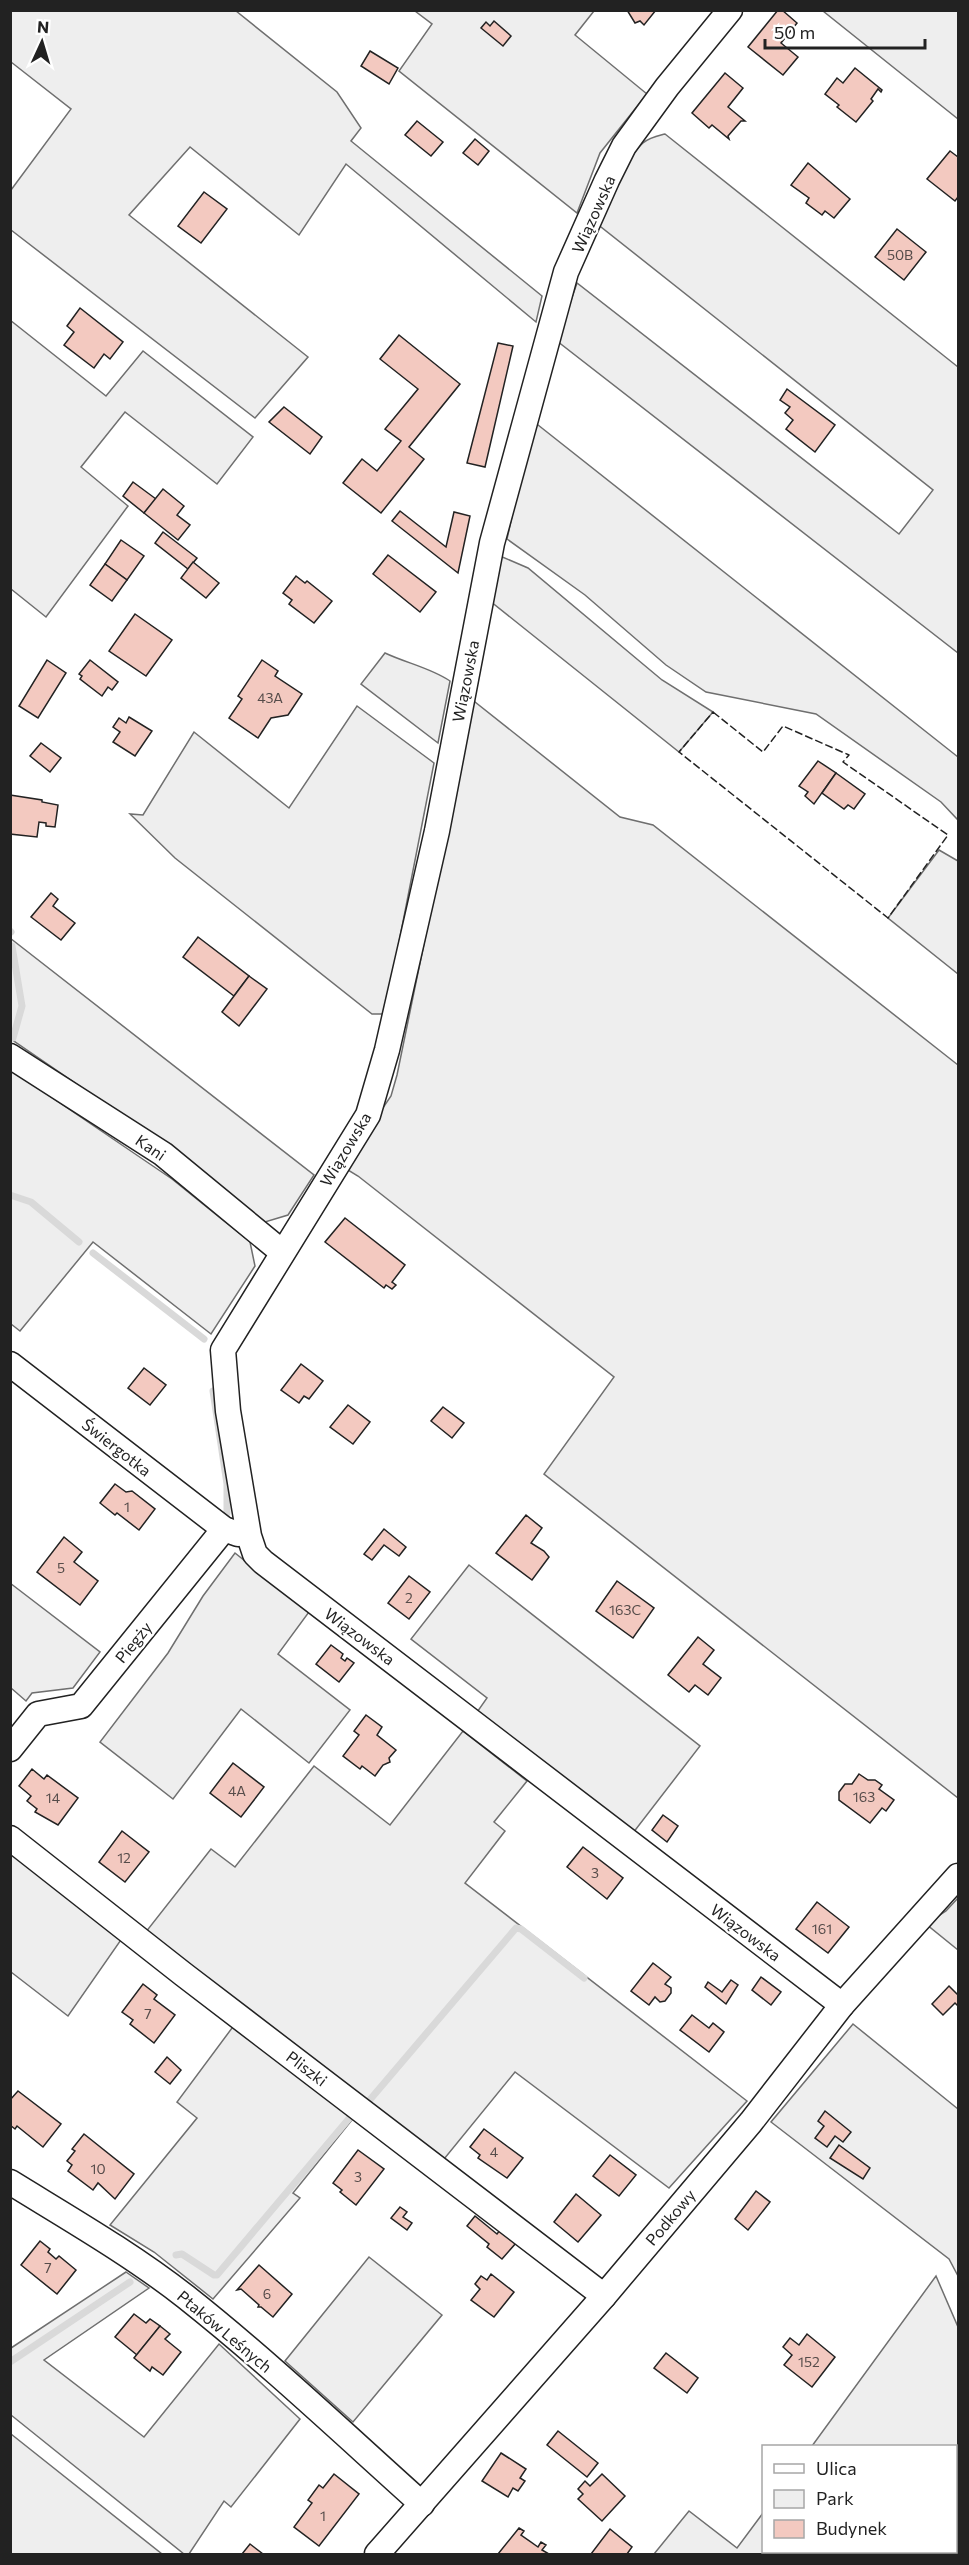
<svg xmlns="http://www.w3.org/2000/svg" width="969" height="2565" font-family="Commissioner,sans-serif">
  <rect width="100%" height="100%" fill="#fff"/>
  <g fill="#eee" stroke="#6f6f6f" stroke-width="1.5">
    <polygon points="11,10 236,11 337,92 361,128 351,141 542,296 536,322 346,164 299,235 190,147 129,215 308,357 255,418 11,230 11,190 71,109 11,62"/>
    <polygon points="415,11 594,11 575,35 647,94 600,153 577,213 399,71 432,24"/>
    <polygon points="823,11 958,11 958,119"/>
    <path d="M665,134L958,367V653L557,341L577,283L899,534L933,490L596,223C605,204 628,155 643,143C650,137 657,136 665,134Z"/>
    <polygon points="10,320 106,396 143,351 253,437 217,484 125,412 81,467 128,506 46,617 11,589"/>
    <polygon points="533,421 958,757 958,820 941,802 816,714 706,692 666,665 585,595 507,539"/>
    <polygon points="500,556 528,568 662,680 713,712 679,752 490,601"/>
    <path d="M385,653C406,663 431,668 450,681L438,743L361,684Z"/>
    <polygon points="470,698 620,817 653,825 958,1065 958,1798 544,1474 614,1377 358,1176 343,1167 391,1096 397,1075 429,919"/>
    <polygon points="357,706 434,763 385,1014 372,1014 175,858 130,814 143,815 194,732 289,808"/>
    <polygon points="939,850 958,861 958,974 888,918"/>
    <polygon points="10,938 314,1175 288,1215 265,1222 192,1163 11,1039"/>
    <polygon points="10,1069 172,1179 250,1242 255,1266 211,1334 93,1242 20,1331 11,1324"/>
    <polygon points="235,1553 309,1612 278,1654 350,1710 309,1763 241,1709 173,1799 100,1742 168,1653 203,1596"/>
    <polygon points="469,1565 700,1746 633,1833 475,1715 487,1698 411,1639"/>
    <polygon points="10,1583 100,1652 73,1688 32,1693 26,1701 11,1688"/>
    <polygon points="463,1731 527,1781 494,1822 505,1831 465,1883 747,2101 669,2188 515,2072 440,2164 145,1933 211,1849 235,1867 314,1766 390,1825"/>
    <polygon points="13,1851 123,1937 68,2016 11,1972 10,1854"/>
    <polygon points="958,1898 958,1950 926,1924 946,1911"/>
    <polygon points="235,2024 356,2115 293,2193 300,2198 213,2299 154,2252 110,2225 197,2118 177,2102"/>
    <polygon points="853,2024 958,2109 958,2276 949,2259 771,2122"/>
    <polygon points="369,2257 442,2315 353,2422 285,2361"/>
    <polygon points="126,2272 149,2288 44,2360 144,2437 219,2344 300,2419 231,2507 224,2501 189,2554 184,2554 11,2415 11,2348"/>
    <polygon points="936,2276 958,2327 958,2554 654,2554 689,2511 737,2548 763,2513 764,2552 956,2552 956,2446 812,2446"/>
    <polygon points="11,2434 162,2554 11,2554"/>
  </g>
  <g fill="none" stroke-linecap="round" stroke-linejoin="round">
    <g stroke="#d9d9d9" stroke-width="7">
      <polyline points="10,931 11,932"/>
      <polyline points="12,946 22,1006 13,1038"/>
      <polyline points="10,1195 31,1202 79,1242"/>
      <polyline points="93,1253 204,1339"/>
      <polyline points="213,1391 227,1484 227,1513"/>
      <polyline points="368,2102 516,1928 521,1929 584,1978"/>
      <polyline points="176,2255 182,2254 214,2275 217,2275 352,2115"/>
      <polyline points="10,2362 130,2282"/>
    </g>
  </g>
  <g fill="#f3c9c0" stroke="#222" stroke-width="1.5">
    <polygon points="627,10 656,10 644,25 640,21 635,23"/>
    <polygon points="778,10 782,10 797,23 781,43 798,57 783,75 748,47"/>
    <polygon points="494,21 511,36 503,46 481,28 486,22 490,26"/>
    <polygon points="370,51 398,68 389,84 361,66"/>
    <polygon points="855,68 882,90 881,92 878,89 871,99 873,101 856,122 837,107 839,105 825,94 837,78 843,83"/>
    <polygon points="725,73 743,88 728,107 745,121 741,121 728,136 729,139 712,125 709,128 692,113"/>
    <polygon points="417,121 443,142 431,156 405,135"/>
    <polygon points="475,139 489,151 478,165 463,153"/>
    <polygon points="950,151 958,157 958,197 955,201 927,179"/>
    <polygon points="808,163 850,199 834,218 825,211 822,215 806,203 809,198 791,185"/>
    <polygon points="204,192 227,209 201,243 178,226"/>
    <polygon points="897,229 926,252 904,280 875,257"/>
    <polygon points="80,308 123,342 110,359 104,354 94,368 64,345 74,332 67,326"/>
    <polygon points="399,335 460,384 409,447 424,459 381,513 343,483 362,459 377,471 401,441 385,429 418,389 380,359"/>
    <polygon points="498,343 513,346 485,467 467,463"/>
    <polygon points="787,389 835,425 815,452 786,429 793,420 785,413 790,407 780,400"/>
    <polygon points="284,407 322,437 310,454 269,422"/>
    <polygon points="133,482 156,499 144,513 123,496"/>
    <polygon points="163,489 184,506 177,515 190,525 178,540 144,513"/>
    <polygon points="400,511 446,547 454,512 470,516 458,573 392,521"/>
    <polygon points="163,532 197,558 188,569 155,543"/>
    <polygon points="121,540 144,556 127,580 105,564"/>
    <polygon points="388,555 436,592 420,612 373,574"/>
    <polygon points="193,562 219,583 206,598 181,578"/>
    <polygon points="105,564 127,580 112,601 90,585"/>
    <polygon points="296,576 305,583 307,581 332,601 314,623 289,604 292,600 283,593"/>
    <polygon points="135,614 172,640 146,676 109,651"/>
    <polygon points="47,660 66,673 38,718 19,706"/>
    <polygon points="90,660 118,682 112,690 108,687 102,696 80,679 82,676 79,674"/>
    <polygon points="262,660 278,671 275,676 302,694 288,715 271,718 258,738 229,718 242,699 238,696"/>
    <polygon points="129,717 152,731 135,756 113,742 120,732 113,727 119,718 126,723"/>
    <polygon points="41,743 61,758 50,772 30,756"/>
    <polygon points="818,761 836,773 814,804 805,796 808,792 799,786"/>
    <polygon points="836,773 865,794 854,809 848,805 844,809 822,793"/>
    <polygon points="10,795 42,800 42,802 58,805 55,827 46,826 46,823 39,822 37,837 10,834"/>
    <polygon points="51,893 58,899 53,906 75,923 61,940 31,917"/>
    <polygon points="198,937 249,976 234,996 183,957"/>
    <polygon points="249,976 267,989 239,1026 222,1012"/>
    <polygon points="345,1218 405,1265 392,1282 396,1285 392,1289 386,1285 384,1288 325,1242"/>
    <polygon points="301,1364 323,1381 309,1399 304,1396 299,1403 281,1390"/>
    <polygon points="144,1368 166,1385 150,1405 128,1388"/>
    <polygon points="348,1405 370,1422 353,1444 330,1427"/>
    <polygon points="443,1407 464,1423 452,1438 431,1421"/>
    <polygon points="115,1484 126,1492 132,1491 155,1509 139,1530 117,1513 115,1515 100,1503"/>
    <polygon points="526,1515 542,1528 531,1543 544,1551 549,1557 532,1580 496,1553"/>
    <polygon points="384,1529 406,1547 399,1556 384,1545 372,1560 364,1554"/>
    <polygon points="64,1537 82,1552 74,1562 98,1581 80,1605 37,1572"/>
    <polygon points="409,1576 430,1592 409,1619 388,1603"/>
    <polygon points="617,1581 654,1608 633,1638 596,1611"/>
    <polygon points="698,1637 714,1650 703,1664 721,1678 708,1695 695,1685 689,1692 668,1675"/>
    <polygon points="331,1645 343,1654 341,1658 345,1661 347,1658 354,1663 339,1682 316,1664"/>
    <polygon points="366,1715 382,1727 377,1735 396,1750 389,1758 390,1762 383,1765 375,1776 362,1766 360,1769 343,1756 359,1735 354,1731"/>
    <polygon points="233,1763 264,1787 241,1817 210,1793"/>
    <polygon points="32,1769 44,1779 47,1775 78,1798 58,1825 35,1812 37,1809 27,1801 31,1796 19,1786"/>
    <polygon points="859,1774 868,1780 875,1780 882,1785 879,1789 894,1800 886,1811 882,1808 870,1823 839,1800 839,1792 845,1784 852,1784"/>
    <polygon points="663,1815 678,1826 667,1842 652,1830"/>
    <polygon points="122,1831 149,1852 125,1882 99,1862"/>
    <polygon points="583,1847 623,1878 607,1899 567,1867"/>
    <polygon points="817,1902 849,1927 828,1953 796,1929"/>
    <polygon points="653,1963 671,1977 665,1984 671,1988 671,1993 665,2001 660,2002 655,1997 649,2005 631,1991"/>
    <polygon points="761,1977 781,1992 771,2005 752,1990"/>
    <polygon points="731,1980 738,1985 726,2004 705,1987 708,1982 722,1992"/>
    <polygon points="143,1984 157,1995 154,1999 175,2015 154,2043 130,2024 133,2020 122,2012"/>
    <polygon points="949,1986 958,1995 958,2006 955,2003 943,2015 932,2004"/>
    <polygon points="692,2015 709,2028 713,2023 724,2032 709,2052 680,2030"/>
    <polygon points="167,2057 181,2070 170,2084 155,2072"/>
    <polygon points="18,2091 61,2124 43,2147 17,2126 15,2129 10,2125 10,2100"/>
    <polygon points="825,2111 851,2132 843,2142 835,2136 827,2147 815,2138 824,2126 818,2121"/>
    <polygon points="484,2129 523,2158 507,2178 478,2158 480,2155 470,2147"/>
    <polygon points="84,2134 134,2174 115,2199 98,2183 93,2190 68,2171 72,2165 67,2161 75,2151 72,2149"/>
    <polygon points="839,2145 870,2168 863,2179 830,2158"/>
    <polygon points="358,2150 384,2169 356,2205 340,2192 342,2190 333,2183"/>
    <polygon points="610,2155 636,2175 619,2196 593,2176"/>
    <polygon points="756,2191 770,2202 748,2230 735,2219"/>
    <polygon points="576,2194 601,2215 578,2242 554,2222"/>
    <polygon points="400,2207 407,2212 403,2217 412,2223 407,2230 391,2218"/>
    <polygon points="475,2216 497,2234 500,2230 516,2243 502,2259 487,2247 489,2244 467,2226"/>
    <polygon points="40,2241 50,2249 48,2252 56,2259 59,2256 76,2270 57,2294 21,2265"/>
    <polygon points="259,2265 292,2294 273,2317 261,2307 258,2307 259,2305 241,2289 237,2290"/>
    <polygon points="491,2274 514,2292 494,2317 471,2300 480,2289 475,2284 481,2276 487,2280"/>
    <polygon points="134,2314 146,2323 150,2319 160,2326 137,2355 115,2337"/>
    <polygon points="160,2326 170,2334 165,2339 181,2352 163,2375 152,2367 150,2371 134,2358"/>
    <polygon points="807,2334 835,2357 812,2387 784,2365 792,2355 783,2347 790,2338 799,2345"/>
    <polygon points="666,2353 698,2378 687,2393 654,2368"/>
    <polygon points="558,2431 598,2463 587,2477 547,2445"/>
    <polygon points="501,2453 526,2469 520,2478 525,2481 518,2491 513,2488 508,2497 482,2481"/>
    <polygon points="334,2474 359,2494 319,2546 294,2527 312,2503 308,2500 319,2485 323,2488"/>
    <polygon points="602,2474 625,2496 602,2521 578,2499 583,2494 578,2489 585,2481 590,2486"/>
    <polygon points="519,2528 524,2531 521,2535 538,2547 541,2542 546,2545 542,2550 549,2554 498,2554"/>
    <polygon points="610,2529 632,2547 627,2554 591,2554"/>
    <polygon points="250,2544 263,2554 242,2554"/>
  </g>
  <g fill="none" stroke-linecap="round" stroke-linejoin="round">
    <g stroke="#222" stroke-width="27">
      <g id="minor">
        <polyline points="730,10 667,87 624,146 607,180 566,272 492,543 437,831 387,1050 368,1115 223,1350 228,1411 249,1536 255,1554 263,1562 842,2005"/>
        <polyline points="10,1056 163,1154 282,1252"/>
        <polyline points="10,1364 224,1529 238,1534"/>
        <polyline points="10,1749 38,1714 81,1706 224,1529"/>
        <polyline points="10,1838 183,1974 604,2296"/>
        <path d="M10,2182C70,2219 131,2254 186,2297C268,2362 344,2434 422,2504"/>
        <polyline points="377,2554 604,2296 751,2122 842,2005 958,1876"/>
      </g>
    </g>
    <use href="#minor" stroke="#fff" stroke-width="24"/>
    <polygon stroke="#222" stroke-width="1.5" stroke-dasharray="8 3" stroke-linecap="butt" points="713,712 763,752 783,726 849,755 843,762 948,835 888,918 679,752"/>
  </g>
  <g text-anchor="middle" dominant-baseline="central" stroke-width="4.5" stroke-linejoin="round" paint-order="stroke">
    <g font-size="14" fill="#564c4a">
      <text x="900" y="254">50B</text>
      <text x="270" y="697">43A</text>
      <text x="127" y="1506">1</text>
      <text x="61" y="1567">5</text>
      <text x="409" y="1597">2</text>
      <text x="625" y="1609">163C</text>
      <text x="237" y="1790">4A</text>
      <text x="864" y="1796">163</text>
      <text x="53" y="1797">14</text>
      <text x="124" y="1857">12</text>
      <text x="595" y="1872">3</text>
      <text x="822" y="1928">161</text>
      <text x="148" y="2013">7</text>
      <text x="494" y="2151">4</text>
      <text x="98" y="2168">10</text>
      <text x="358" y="2176">3</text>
      <text x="48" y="2267">7</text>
      <text x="267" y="2293">6</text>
      <text x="809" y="2361">152</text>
      <text x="323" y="2515">1</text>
    </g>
    <g font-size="16" fill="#222" stroke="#fff">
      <text transform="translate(593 214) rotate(-66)">Wiązowska</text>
      <text transform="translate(465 681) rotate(-79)">Wiązowska</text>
      <text transform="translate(151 1147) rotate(34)">Kani</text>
      <text transform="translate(345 1149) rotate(-59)">Wiązowska</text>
      <text transform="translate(117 1447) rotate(38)">Świergotka</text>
      <text transform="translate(360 1636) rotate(37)">Wiązowska</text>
      <text transform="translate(133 1642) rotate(-51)">Piegży</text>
      <text transform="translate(746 1932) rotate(37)">Wiązowska</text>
      <text transform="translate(307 2068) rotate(37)">Pliszki</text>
      <text transform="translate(670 2217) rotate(-50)">Podkowy</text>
      <text transform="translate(225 2331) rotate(40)">Ptaków Leśnych</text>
    </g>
  </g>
  <rect width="969" height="2565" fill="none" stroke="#222222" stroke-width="24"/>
  <rect x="762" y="2445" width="195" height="108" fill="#ffffff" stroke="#a7a7a7" stroke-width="1.5"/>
  <rect x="774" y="2464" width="30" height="9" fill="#ffffff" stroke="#a7a7a7" stroke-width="1.5"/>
  <text x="816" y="2475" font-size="18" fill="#222222">Ulica</text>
  <rect x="774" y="2490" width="30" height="18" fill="#eeeeee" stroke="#a7a7a7" stroke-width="1.5"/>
  <text x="816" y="2505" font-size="18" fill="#222222">Park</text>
  <rect x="774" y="2520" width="30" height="18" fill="#f3c9c0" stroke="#a7a7a7" stroke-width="1.5"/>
  <text x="816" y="2535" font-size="18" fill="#222222">Budynek</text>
  <g transform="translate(42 42) rotate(4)" stroke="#ffffff" stroke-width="4.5" paint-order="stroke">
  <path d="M0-4.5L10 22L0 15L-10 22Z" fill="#222222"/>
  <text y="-9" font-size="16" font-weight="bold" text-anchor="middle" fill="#222222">N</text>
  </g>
  <path d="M765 39v9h160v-9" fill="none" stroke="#222222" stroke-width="3"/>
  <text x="774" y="39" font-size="18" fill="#222222" stroke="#ffffff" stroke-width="4.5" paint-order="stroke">50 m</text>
</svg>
